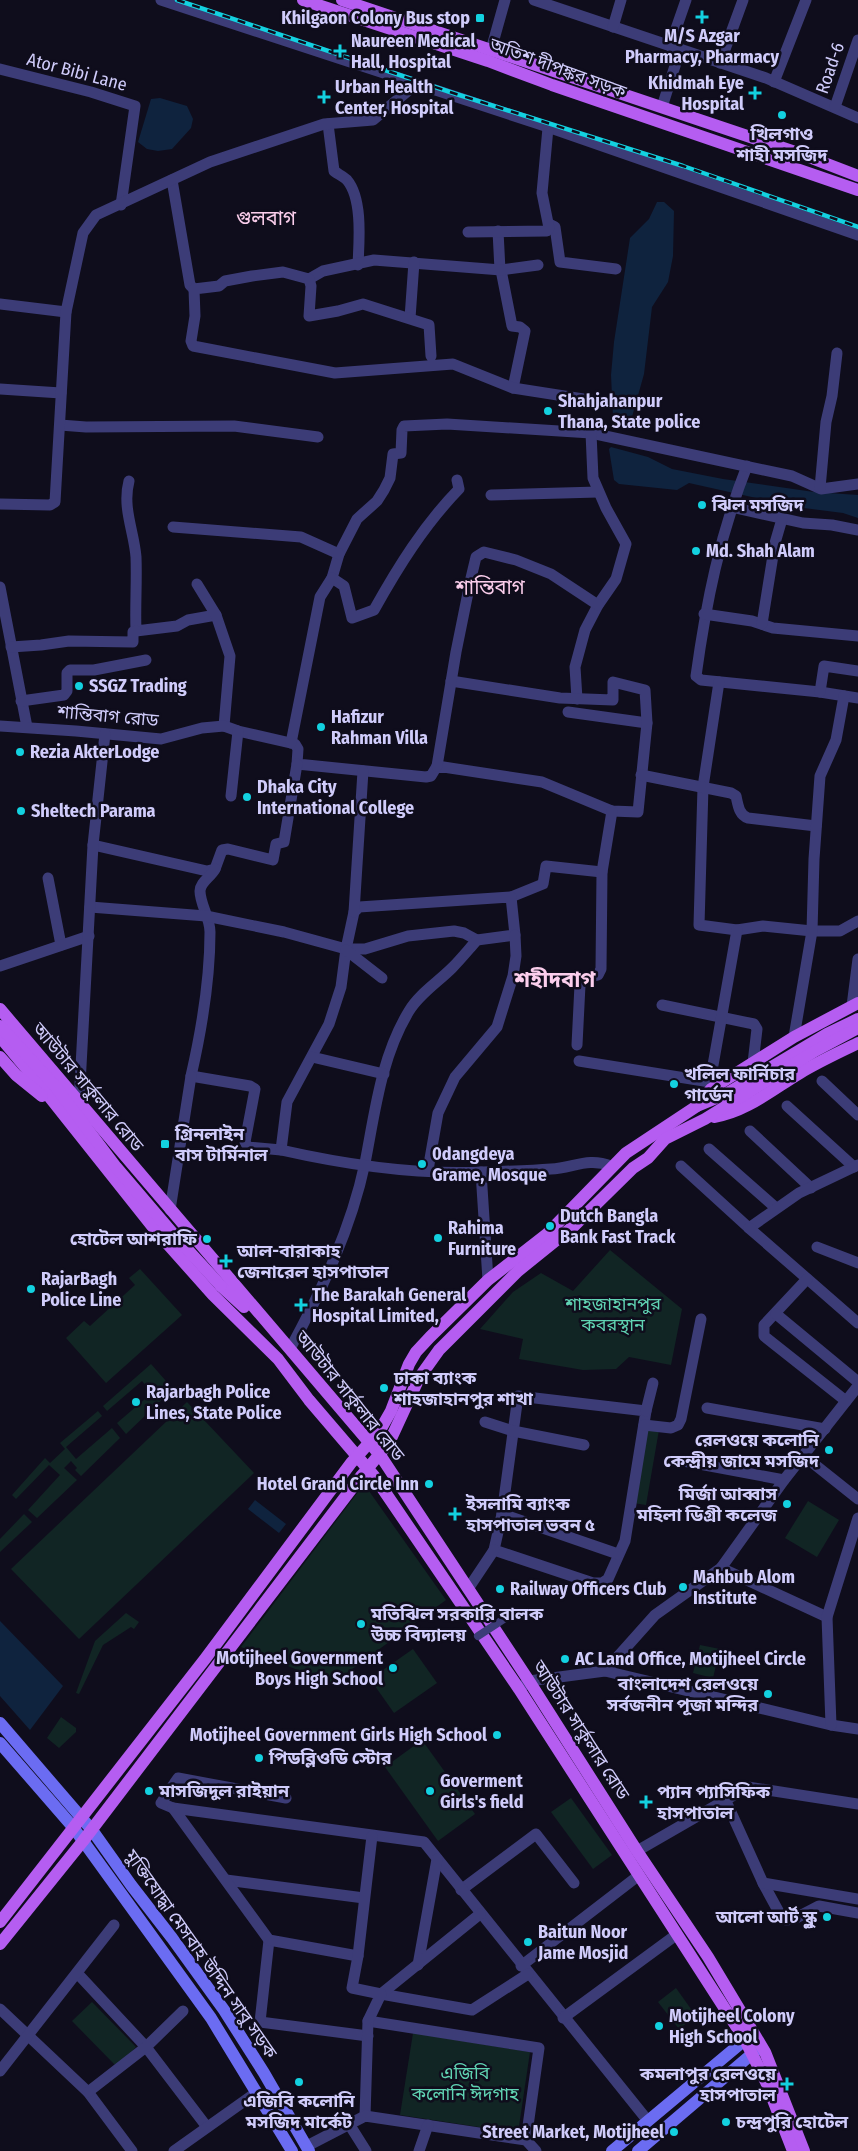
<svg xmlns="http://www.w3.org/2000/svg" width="858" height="2151" font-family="'Fira Sans Condensed','Noto Sans Bengali',sans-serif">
  <rect width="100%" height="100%" fill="#0f0d1c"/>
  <g fill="#112524">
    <polygon points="610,1250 682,1309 671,1365 629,1357 616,1369 583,1370 519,1359 523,1339 480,1329 513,1292 541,1273 573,1291"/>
    <polygon points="140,1269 182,1315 106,1383 66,1338 84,1321 90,1326 135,1285 129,1278"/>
    <polygon points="151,1364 173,1389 126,1434 117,1423 152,1393 142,1381 107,1411 103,1406"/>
    <polygon points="187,1402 254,1473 79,1639 11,1569"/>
    <polygon points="98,1411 102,1416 66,1447 76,1459 112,1428 120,1438 81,1476 75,1470 77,1468 71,1461 64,1468 77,1480 37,1518 28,1510 60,1475 49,1465 16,1499 12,1495 45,1458 50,1463 65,1449 60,1443"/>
    <polygon points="648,1428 659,1430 646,1505 633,1503"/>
    <polygon points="364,1484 446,1600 332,1684 241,1647"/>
    <polygon points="808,1501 839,1520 817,1557 785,1538"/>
    <polygon points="24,1514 32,1522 0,1552 0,1539"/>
    <polygon points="126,1613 139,1622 134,1629 131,1627 103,1645 79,1694 76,1693 95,1641"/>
    <polygon points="700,1645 720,1649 713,1678 693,1673"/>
    <polygon points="413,1649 437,1683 394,1713 370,1679"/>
    <polygon points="61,1717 76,1728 76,1732 59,1748 47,1738"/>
    <polygon points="422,1740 475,1814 438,1841 385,1767"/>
    <polygon points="571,1798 612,1855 593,1869 551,1812"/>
    <polygon points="676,1988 696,2016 679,2029 658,2002"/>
    <polygon points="92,2002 136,2047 117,2067 72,2021"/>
    <polygon points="413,2033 530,2052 518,2133 400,2115"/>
  </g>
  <g fill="#0f233e">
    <polygon points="160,98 187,106 193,119 191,128 172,149 158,151 147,149 138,142 151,99"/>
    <polygon points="657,202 664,202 674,211 673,256 668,282 652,307 644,374 630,424 620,423 613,417 611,375 614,342 630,238 649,219"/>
    <polygon points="611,447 648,457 672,469 723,479 814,492 858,495 858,518 843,513 796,507 689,483 677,490 619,484 614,480 609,449"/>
    <polygon points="255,1500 286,1524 279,1533 248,1509"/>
    <polygon points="0,1621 63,1686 30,1730 0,1696"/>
  </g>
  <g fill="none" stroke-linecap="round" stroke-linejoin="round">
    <g stroke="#3c3c77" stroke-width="11">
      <polyline points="161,0 542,125 858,235"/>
      <polyline points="534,0 766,78 858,118"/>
      <polyline points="613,27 621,0"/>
      <polyline points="670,46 686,0"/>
      <polyline points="489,57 505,0"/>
      <polyline points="720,63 743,0"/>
      <polyline points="0,69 91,92 135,106 121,205"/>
      <polyline points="774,82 806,0"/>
      <polyline points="662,107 680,50"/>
      <polyline points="835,107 858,40"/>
      <path d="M328,124L334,171C338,174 344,177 347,180C363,199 359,242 358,265"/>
      <polyline points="172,180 190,285 194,289"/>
      <polyline points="549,224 555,227 560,262 616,269"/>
      <polyline points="498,231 500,270"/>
      <polyline points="468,232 547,231 549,228 542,193 548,128"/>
      <polyline points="501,270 512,326 520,327 525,331 513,388"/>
      <polyline points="309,279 323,271 374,260 501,270 538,265"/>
      <polyline points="0,304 66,312"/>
      <polyline points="410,318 414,262"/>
      <polyline points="431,356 429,325 363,304 338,311 309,316 311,286 309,279 283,272 252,276 225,281 219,286 194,289 195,316 191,341 193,346 335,373 453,364 513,388 596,401"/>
      <polyline points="0,389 61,393"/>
      <polyline points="60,425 86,427 234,426 318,437"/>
      <path d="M747,466C720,534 706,603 696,676L701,680L820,692L858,698"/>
      <path d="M457,480L459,489C424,525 398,567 374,610L352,618L344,586L332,578L339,554L357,519L377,501L384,490L390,478L393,454L401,453L402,430L404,426L447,424L591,433L792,476L821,489L858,484"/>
      <path d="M129,481C122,508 134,531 136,557C137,582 135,606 136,631L177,626L188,620L216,615"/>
      <polyline points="820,488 826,422 832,396 837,353"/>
      <polyline points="491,495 598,492"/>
      <polyline points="0,504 50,505 55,502 66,312 83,233 96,215 210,162 324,124 373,120 415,85"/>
      <polyline points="731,507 803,523 832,525 858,530"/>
      <polyline points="173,527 301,537 339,554"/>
      <polyline points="197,584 216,615 230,656 224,726"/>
      <polyline points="0,587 27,727"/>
      <polyline points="704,614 752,621 773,628 858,636"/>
      <polyline points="762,624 775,543 782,519"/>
      <polyline points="11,647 41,645 69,641 133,642 133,632 136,631"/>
      <polyline points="719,682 703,787 699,925 737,930 763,926 812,931 840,931 858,921"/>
      <polyline points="820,692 824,666 858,671"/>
      <polyline points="577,699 575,667 585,630 598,605 616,579 626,544 606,508 593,478 591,433"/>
      <polyline points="21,701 64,695 67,691 67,673 70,670 94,670 146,660"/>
      <polyline points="568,712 647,723"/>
      <polyline points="0,726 76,731 161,739 202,728 224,726 238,731 295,744 298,749 297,764 426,777 431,776 437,766 542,782 612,811 638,812 647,723 645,690 613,682 613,700 560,698 451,681"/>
      <polyline points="291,743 320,597 332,578"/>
      <polyline points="437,766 456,652 471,578 476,557 484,552 516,560 551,574 598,605"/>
      <path d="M641,775L731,793L736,796C738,805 739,815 748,818L816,826"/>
      <polyline points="231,796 238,731"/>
      <polyline points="93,845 207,871 215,869 222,850 228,849 273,860 276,844 284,842 297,764"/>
      <path d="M215,869C211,877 200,882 200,891C200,904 210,918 210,932C210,981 202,1028 191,1076L250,1086L255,1089L245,1142L248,1147L281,1150L287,1102L329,1024L341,987L346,949H365L408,936L454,931L464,933L477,940"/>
      <polyline points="48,878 61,945"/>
      <polyline points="511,897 543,884 546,866 602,872"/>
      <path d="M90,907L206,916L284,932L346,949L354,912L359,907L511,897L515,935L477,940C469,949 461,959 452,968C438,982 419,994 409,1011C381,1057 375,1112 365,1163C351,1229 322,1290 290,1349"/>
      <polyline points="354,912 363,771"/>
      <polyline points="346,950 382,978"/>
      <polyline points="0,966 89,936"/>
      <polyline points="662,1005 754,1024 757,1029 753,1063"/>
      <polyline points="852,1006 858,959"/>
      <polyline points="794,1037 812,931 814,859 820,776 836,740 844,696"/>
      <polyline points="577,1045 580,985 583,979 598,975 601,969 602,872 612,811"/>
      <polyline points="312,1057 384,1074"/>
      <polyline points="579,1061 710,1082"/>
      <polyline points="822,1081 858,1115"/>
      <polyline points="711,1089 710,1082 737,930"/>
      <polyline points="79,1103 93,845 105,734"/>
      <polyline points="787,1106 854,1167"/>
      <polyline points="750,1131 811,1188"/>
      <polyline points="709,1149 776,1208"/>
      <path d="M281,1150C343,1164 418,1175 482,1172C505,1171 528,1171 551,1169C573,1168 588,1157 611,1166"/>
      <polyline points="681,1166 749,1228 799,1193 858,1165"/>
      <polyline points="428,1170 438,1113 455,1077 497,1027 513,976 516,956 515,935"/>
      <polyline points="481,1172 488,1280"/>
      <polyline points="170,1210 191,1076"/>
      <polyline points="749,1228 858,1323"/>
      <polyline points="817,1247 858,1263"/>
      <polyline points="807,1279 764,1325 764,1336 846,1401"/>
      <polyline points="776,1314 858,1382"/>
      <polygon points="518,1396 646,1411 625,1541 608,1579 602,1583 593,1583 494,1550 502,1514"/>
      <polyline points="707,1408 825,1429"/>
      <polyline points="646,1411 653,1383"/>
      <polyline points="485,1422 513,1431 584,1445"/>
      <polyline points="644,1425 671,1428 678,1425 681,1419 701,1319"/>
      <polyline points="804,1456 858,1499"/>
      <polyline points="678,1460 784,1480"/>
      <polyline points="502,1514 618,1554"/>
      <polyline points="721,1568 827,1617"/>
      <polyline points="468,1589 494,1550"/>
      <polyline points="605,1671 831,1725 858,1729"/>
      <polyline points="523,1686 529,1681 605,1671 655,1615 721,1568 784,1480 858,1386"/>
      <polyline points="831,1725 827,1617 858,1518"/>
      <polyline points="725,1799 763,1883 781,1916 786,1920 794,1919 819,1906 858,1913"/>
      <polyline points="173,1808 161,1803 178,1778 286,1798"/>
      <polyline points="637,1851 748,1787 858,1804"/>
      <polyline points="226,1880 364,1898"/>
      <polyline points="763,1883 858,1899"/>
      <polyline points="461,1890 536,1834 574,1883"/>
      <polyline points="269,1940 260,2022 368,2036"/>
      <polyline points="358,1956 269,1940 173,1808 424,1842 648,2121"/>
      <polyline points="418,1965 437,1859"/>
      <polyline points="521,1966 638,1876"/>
      <polyline points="78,1974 146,2047 207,2127"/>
      <polyline points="381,1994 472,2010 528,1974"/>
      <polyline points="381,1994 480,1914"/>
      <polyline points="0,2009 88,2092 132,2151"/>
      <polyline points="563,2018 676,1935"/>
      <polyline points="368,2021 539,2048 526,2140"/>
      <polyline points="0,2071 114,1925"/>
      <polyline points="88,2092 146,2047 183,2011"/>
      <polyline points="365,2116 368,2021 381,1994 352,1988 358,1956 372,1836"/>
      <polyline points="349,2124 366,2151"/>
      <polyline points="307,2146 365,2116 526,2140 536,2151"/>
      <polyline points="174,2151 257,2092"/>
      <polyline points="419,2151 428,2125"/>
    </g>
    <g stroke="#6b6cf2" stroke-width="12">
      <polyline points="0,1723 92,1830 131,1885 172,1938 224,2010 264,2073 309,2151"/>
      <polyline points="0,1743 73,1827 211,2018 292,2151"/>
      <polyline points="612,2151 752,2034"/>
      <polyline points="638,2151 759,2048"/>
    </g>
    <g stroke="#b55df1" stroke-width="12">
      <polyline points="303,0 488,61 552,85 858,190"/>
      <polyline points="342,0 801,154 858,176"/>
      <polyline points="0,1009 380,1455 529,1681 637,1851 708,1957 765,2052 804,2151"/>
      <polyline points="0,1037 40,1085 156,1231 213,1295 278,1359 309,1400 374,1476 519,1689 745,2040 766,2082 793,2151"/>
      <polyline points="0,1057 16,1075 42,1096"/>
      <polyline points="697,1106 711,1089 794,1037 858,1003"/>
      <path d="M714,1117C746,1112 773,1089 800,1073C818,1062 838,1053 858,1043"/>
      <polyline points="221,1286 244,1307"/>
      <polyline points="0,1922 205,1659 351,1463 379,1432 391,1411 409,1364 416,1352 430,1337 488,1280 547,1234 626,1153 697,1106 726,1094 827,1034 858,1019"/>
      <polyline points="0,1944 83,1841 362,1475 389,1443 419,1378 439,1350 518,1271 575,1225 633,1168 648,1158 665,1139 705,1119 815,1051 858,1028"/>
    </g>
    <g stroke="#13d1e0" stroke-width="4.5">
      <polyline id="rail" points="177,0 453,93 683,166 858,227"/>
    </g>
    <use href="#rail" stroke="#0f0d1c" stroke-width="2.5" stroke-dasharray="8" stroke-linecap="butt"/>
    <polyline stroke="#3c3c77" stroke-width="8" points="478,1636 507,1617"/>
    <polyline stroke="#b55df1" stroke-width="12" points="0,1026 55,1086 116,1167 174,1235 221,1286"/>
  </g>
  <g fill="#13d1e0" stroke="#0f0d1c" stroke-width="2">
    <path d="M699.5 9.5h5v5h5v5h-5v5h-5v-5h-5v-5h5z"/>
    <rect x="475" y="13" width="10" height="10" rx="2.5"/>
    <path d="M337.5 43.5h5v5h5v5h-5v5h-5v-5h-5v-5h5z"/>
    <path d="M752.5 85.5h5v5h5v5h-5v5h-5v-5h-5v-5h5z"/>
    <path d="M321.5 89.5h5v5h5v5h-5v5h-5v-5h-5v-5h5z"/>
    <circle cx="782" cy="115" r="5"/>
    <circle cx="548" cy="411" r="5"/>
    <circle cx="702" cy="505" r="5"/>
    <circle cx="696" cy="551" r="5"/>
    <circle cx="79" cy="686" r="5"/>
    <circle cx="321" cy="727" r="5"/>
    <circle cx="20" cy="752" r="5"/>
    <circle cx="247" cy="797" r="5"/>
    <circle cx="21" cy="811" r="5"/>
    <circle cx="674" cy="1084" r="5"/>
    <rect x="160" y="1139" width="10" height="10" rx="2.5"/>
    <circle cx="422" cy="1164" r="5"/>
    <circle cx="550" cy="1226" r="5"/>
    <circle cx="438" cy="1238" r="5"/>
    <circle cx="207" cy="1239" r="5"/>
    <path d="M223.5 1253.5h5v5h5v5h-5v5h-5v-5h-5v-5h5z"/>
    <circle cx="31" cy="1289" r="5"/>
    <path d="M298.5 1297.5h5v5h5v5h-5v5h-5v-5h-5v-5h5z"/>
    <circle cx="384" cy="1388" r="5"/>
    <circle cx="136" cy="1402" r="5"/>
    <circle cx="829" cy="1450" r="5"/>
    <circle cx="429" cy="1484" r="5"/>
    <circle cx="787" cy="1504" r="5"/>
    <path d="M452.5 1506.5h5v5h5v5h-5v5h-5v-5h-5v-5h5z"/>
    <circle cx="683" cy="1587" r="5"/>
    <circle cx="500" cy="1589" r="5"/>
    <circle cx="361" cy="1624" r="5"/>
    <circle cx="565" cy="1659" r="5"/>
    <circle cx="393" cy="1668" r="5"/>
    <circle cx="768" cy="1694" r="5"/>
    <circle cx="497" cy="1735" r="5"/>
    <circle cx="259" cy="1758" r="5"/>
    <circle cx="149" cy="1791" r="5"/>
    <circle cx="430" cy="1791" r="5"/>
    <path d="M643.5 1794.5h5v5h5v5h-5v5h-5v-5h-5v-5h5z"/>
    <circle cx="827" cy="1917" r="5"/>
    <circle cx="528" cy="1942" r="5"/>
    <circle cx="659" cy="2026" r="5"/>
    <circle cx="299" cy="2082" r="5"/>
    <path d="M784.5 2076.5h5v5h5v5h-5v5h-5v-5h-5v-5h5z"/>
    <circle cx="726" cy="2122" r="5"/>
    <circle cx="674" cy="2132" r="5"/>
  </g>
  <g text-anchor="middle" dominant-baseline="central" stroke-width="5" stroke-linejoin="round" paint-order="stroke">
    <g font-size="18" font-weight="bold" fill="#d0ccfb" stroke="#0f0d1c" text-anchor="start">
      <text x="470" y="18" text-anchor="end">Khilgaon Colony Bus stop</text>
      <text x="702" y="36" text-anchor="middle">M/S Azgar<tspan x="702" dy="21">Pharmacy, Pharmacy</tspan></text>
      <text x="351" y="41">Naureen Medical<tspan x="351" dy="21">Hall, Hospital</tspan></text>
      <text x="744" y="83" text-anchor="end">Khidmah Eye<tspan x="744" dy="21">Hospital</tspan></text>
      <text x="335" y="87">Urban Health<tspan x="335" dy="21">Center, Hospital</tspan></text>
      <text x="782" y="134" text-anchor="middle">খিলগাও<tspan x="782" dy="21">শাহী মসজিদ</tspan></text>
      <text x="558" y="401">Shahjahanpur<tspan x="558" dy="21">Thana, State police</tspan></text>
      <text x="712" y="505">ঝিল মসজিদ</text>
      <text x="706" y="551">Md. Shah Alam</text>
      <text x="89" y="686">SSGZ Trading</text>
      <text x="331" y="717">Hafizur<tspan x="331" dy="21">Rahman Villa</tspan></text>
      <text x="30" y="752">Rezia AkterLodge</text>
      <text x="257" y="787">Dhaka City<tspan x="257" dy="21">International College</tspan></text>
      <text x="31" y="811">Sheltech Parama</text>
      <text x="684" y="1074">খলিল ফার্নিচার<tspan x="684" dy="21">গার্ডেন</tspan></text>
      <text x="175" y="1134">গ্রিনলাইন<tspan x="175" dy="21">বাস টার্মিনাল</tspan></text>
      <text x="432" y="1154">0dangdeya<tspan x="432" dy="21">Grame, Mosque</tspan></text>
      <text x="560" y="1216">Dutch Bangla<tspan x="560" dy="21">Bank Fast Track</tspan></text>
      <text x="448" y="1228">Rahima<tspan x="448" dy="21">Furniture</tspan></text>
      <text x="197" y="1239" text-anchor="end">হোটেল আশরাফি</text>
      <text x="237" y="1251">আল-বারাকাহ<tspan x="237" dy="21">জেনারেল হাসপাতাল</tspan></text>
      <text x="41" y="1279">RajarBagh<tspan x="41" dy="21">Police Line</tspan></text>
      <text x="312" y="1295">The Barakah General<tspan x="312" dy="21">Hospital Limited,</tspan></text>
      <text x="394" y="1378">ঢাকা ব্যাংক<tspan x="394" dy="21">শাহজাহানপুর শাখা</tspan></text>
      <text x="146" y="1392">Rajarbagh Police<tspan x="146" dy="21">Lines, State Police</tspan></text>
      <text x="819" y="1440" text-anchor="end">রেলওয়ে কলোনি<tspan x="819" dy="21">কেন্দ্রীয় জামে মসজিদ</tspan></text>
      <text x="419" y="1484" text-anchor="end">Hotel Grand Circle Inn</text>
      <text x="777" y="1494" text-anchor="end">মির্জা আব্বাস<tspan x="777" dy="21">মহিলা ডিগ্রী কলেজ</tspan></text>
      <text x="466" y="1504">ইসলামি ব্যাংক<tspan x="466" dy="21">হাসপাতাল ভবন ৫</tspan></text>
      <text x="693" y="1577">Mahbub Alom<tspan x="693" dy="21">Institute</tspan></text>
      <text x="510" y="1589">Railway Officers Club</text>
      <text x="371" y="1614">মতিঝিল সরকারি বালক<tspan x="371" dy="21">উচ্চ বিদ্যালয়</tspan></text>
      <text x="383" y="1658" text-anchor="end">Motijheel Government<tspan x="383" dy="21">Boys High School</tspan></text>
      <text x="575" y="1659">AC Land Office, Motijheel Circle</text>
      <text x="758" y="1684" text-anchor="end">বাংলাদেশ রেলওয়ে<tspan x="758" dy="21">সর্বজনীন পূজা মন্দির</tspan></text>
      <text x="487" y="1735" text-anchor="end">Motijheel Government Girls High School</text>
      <text x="269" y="1758">পিডব্লিওডি স্টোর</text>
      <text x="440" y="1781">Goverment<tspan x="440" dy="21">Girls's field</tspan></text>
      <text x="159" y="1791">মাসজিদুল রাইয়ান</text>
      <text x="657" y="1792">প্যান প্যাসিফিক<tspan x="657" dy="21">হাসপাতাল</tspan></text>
      <text x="817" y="1917" text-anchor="end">আলো আর্ট স্কুল</text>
      <text x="538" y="1932">Baitun Noor<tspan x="538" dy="21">Jame Mosjid</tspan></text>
      <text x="669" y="2016">Motijheel Colony<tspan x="669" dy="21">High School</tspan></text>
      <text x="776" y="2074" text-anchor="end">কমলাপুর রেলওয়ে<tspan x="776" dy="21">হাসপাতাল</tspan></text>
      <text x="299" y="2101" text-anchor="middle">এজিবি কলোনি<tspan x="299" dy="21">মসজিদ মার্কেট</tspan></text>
      <text x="736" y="2122">চন্দ্রপুরি হোটেল</text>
      <text x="664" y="2132" text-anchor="end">Street Market, Motijheel</text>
    </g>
    <g font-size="18" fill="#d0ccfb" stroke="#0f0d1c">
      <text transform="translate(558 68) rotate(20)">অতিশ দীপঙ্কর সড়ক</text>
      <text transform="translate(830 68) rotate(-71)">Road-6</text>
      <text transform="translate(77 72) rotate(15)">Ator Bibi Lane</text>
      <text transform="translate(108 716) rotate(5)">শান্তিবাগ রোড</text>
      <text transform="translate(88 1087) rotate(50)">আউটার সার্কুলার রোড</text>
      <text transform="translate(350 1396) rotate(51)">আউটার সার্কুলার রোড</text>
      <text transform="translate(581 1730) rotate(57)">আউটার সার্কুলার রোড</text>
      <text transform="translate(201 1954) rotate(55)">মুক্তিযোদ্ধা মেসবাহ উদ্দিন সাবু সড়ক</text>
    </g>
    <g font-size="18" fill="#60d3b3" stroke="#0f0d1c">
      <text x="613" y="1304">শাহজাহানপুর<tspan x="613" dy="21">কবরস্থান</tspan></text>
      <text x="465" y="2073">এজিবি<tspan x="465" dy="21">কলোনি ঈদগাহ</tspan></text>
    </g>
    <g font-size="20" fill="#fbceec" stroke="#0f0d1c">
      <text x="266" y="218">গুলবাগ</text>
      <text x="490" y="587">শান্তিবাগ</text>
    </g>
    <g font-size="22" font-weight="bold" fill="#fbceec" stroke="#0f0d1c">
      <text x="555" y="979">শহীদবাগ</text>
    </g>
  </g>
</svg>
